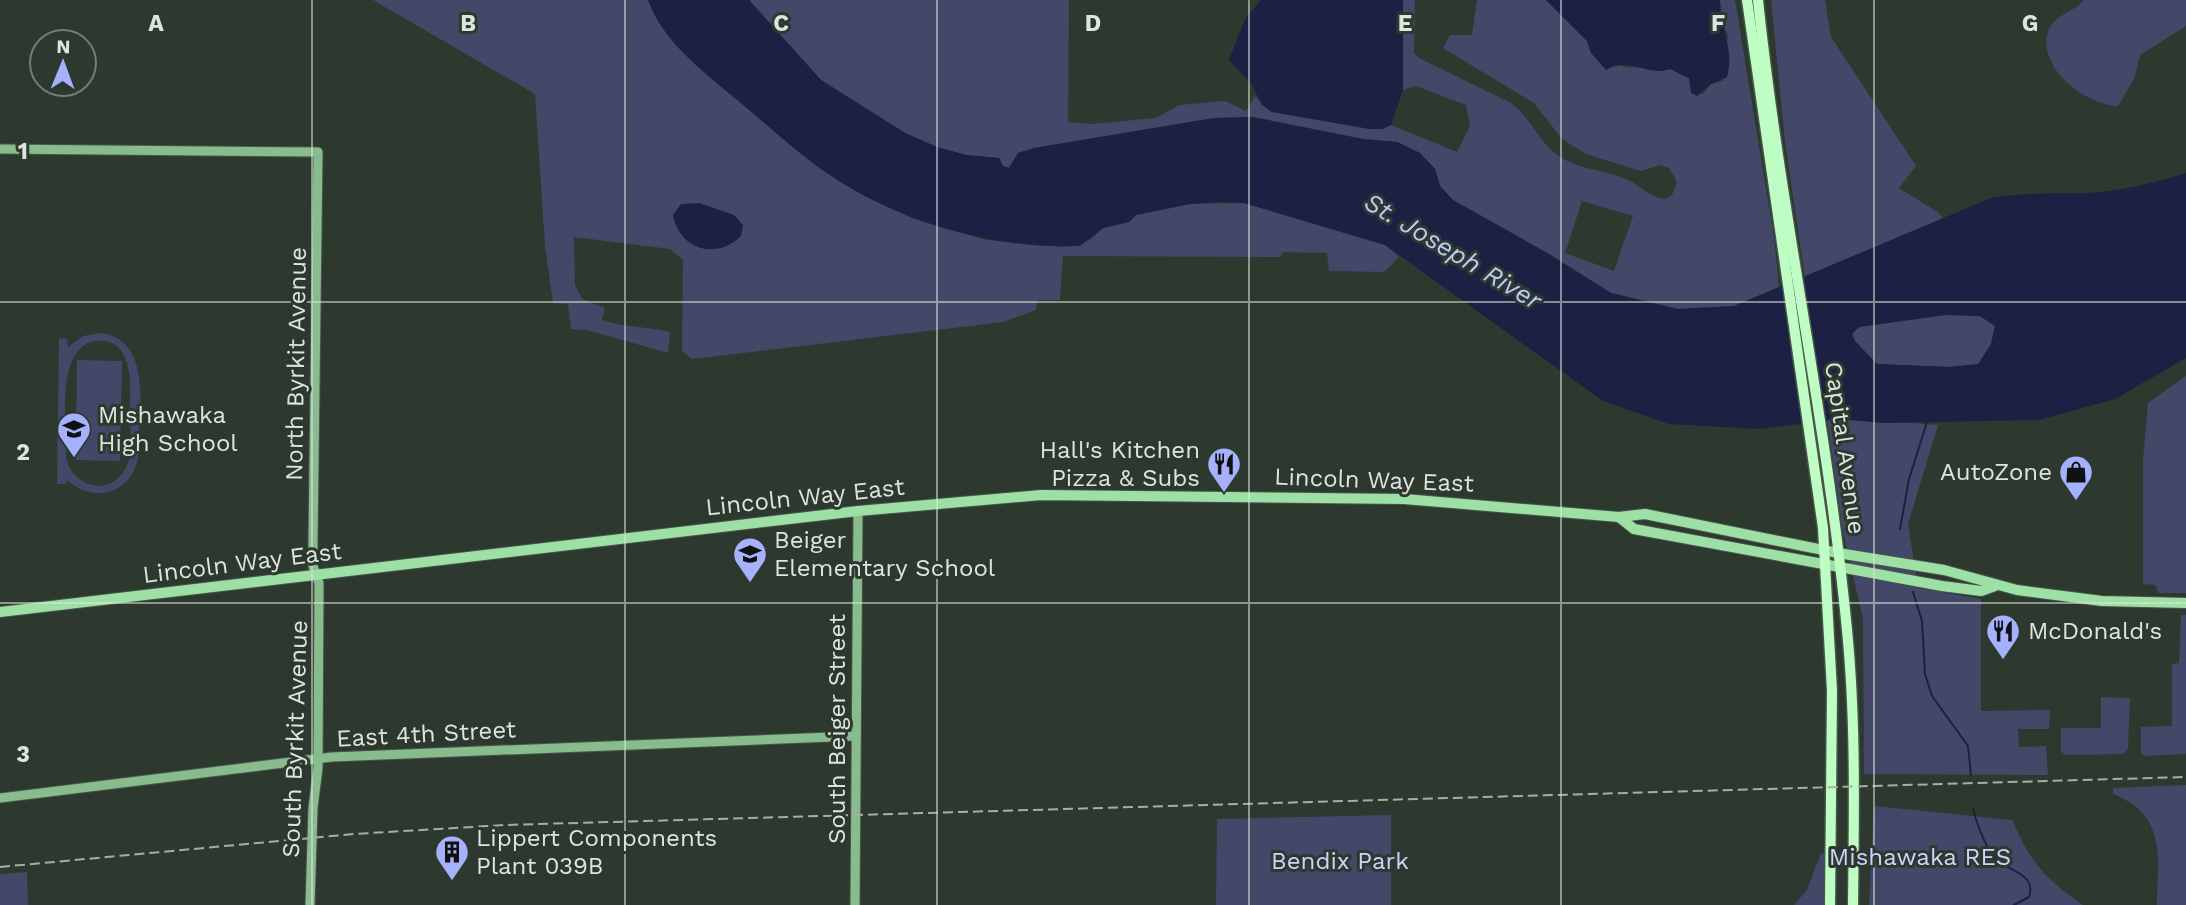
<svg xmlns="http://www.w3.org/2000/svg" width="2186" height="905" font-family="'Work Sans',sans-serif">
  <rect width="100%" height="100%" fill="#2d392e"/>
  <g fill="#434868" fill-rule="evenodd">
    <path d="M373,0H648L676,45L706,74L837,180L909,217L987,240L1063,247L1090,240L1103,228L1129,222L1136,215L1190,204L1244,203L1385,245L1399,257L1384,272L1329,271L1327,253L1283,252L1280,257L1063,256L1060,300H1037L1036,310L1003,322L692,359L682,351L683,260L670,249L574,237L575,285L582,299L605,308L602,320C626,328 646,326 670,332L668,353L587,330L571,329L568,304L553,303L545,246L535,94Z"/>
    <path d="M749,0H1069L1068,122L1091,124L1156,118L1179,105L1225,101L1246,111L1255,96L1272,112L1370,129H1382L1391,125L1457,152L1470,126L1466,105L1416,86L1403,90V0H1415L1414,53L1419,58L1511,103C1530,117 1537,139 1555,153C1577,171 1607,169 1632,182C1645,189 1651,198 1665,199L1672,195L1677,182L1669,168L1660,165L1641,171L1586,154L1562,139L1534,103L1443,48L1450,35H1472L1477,0H1546L1587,41L1591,53L1625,67L1670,69L1689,78L1691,93L1703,94L1711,84L1723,81L1728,36L1722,22L1720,0H1735L1774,237L1779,287L1734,306L1678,309L1611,293L1549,254L1453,200L1440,186L1435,169L1420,153L1397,142L1363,139L1253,117L1214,118L1034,148L1018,153L1009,168L1003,166L999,158L966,155L937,147L905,133L821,80ZM1582,201L1633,216L1614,271L1565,253Z"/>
    <polygon points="1771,0 1825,0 1831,37 1916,166 1899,188 1939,213 1943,219 1805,278 1785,141"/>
    <path d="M2084,0H2186V26L2140,55L2134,79L2118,106C2086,105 2037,68 2048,32C2053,14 2074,13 2084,0Z"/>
    <polygon points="1945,315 1980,316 1995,326 1991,344 1979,364 1949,367 1876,364 1855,341 1852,333 1859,327"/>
    <path d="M102,333C155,342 138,417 138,457C132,494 93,504 67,480L66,484H57L59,338L67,339L68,347L83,336ZM90,342C137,331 130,390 130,418C130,434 134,457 124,471C107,499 68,484 66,454C67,423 56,356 90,342Z"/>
    <polygon points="77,360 122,361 120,461 76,460"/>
    <polygon points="2186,376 2186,593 2159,593 2155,585 2143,584 2143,459 2148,403"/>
    <polygon points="1827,417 1938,425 1908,524 1918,588 1981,599 1981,711 2050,710 2049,729 2018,729 2019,747 2046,746 2048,775 1864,774 1863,619 1843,532"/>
    <polygon points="2181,615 2186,615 2186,754 2144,756 2141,752 2141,727 2172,726 2172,664 2179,663"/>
    <polygon points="2101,697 2130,698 2128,748 2124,754 2066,755 2061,752 2061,728 2101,728"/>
    <path d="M2186,785V905H2157C2158,857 2167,815 2113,794V788Z"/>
    <path d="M1874,806L2012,820C2032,864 2043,877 2083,905H1869Z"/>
    <polygon points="1391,815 1391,905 1216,905 1217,819"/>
    <polygon points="1821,853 1824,853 1826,905 1794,905 1807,890"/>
    <polygon points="27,872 28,905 0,905 0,874"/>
  </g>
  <g fill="#1c2042" fill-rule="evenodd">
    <path d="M648,0H749L821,80L905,133L937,147L966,155L999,158L1003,166L1009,168L1018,153L1034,148L1214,118L1253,117L1363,139L1397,142L1420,153L1435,169L1440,186L1453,200L1549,254L1611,293L1678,309L1734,306L1991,198C2025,192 2051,194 2084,193C2118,192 2154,183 2186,173V358L2115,399L2039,420L1883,423L1837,419L1760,429L1669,424L1603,401L1385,245L1244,203L1219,202L1190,204L1136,215L1129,222L1103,228L1080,246C999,250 905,224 836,179C801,157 769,126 736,99C704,72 663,42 648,0ZM1945,315L1980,316L1995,326L1991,344L1978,364L1949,367L1877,364L1855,341L1852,334L1859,327Z"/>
    <polygon points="1261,0 1403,0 1403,90 1391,125 1382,129 1370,129 1272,112 1262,105 1252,85 1229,60 1245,19"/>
    <path d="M1546,0H1720C1720,27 1735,50 1727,77L1711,84L1697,96L1691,93L1689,78L1670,69C1647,77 1631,56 1606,70L1591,53L1587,41Z"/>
    <path d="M699,203L734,215L743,225L741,236C716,261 679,249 673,215L681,204Z"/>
  </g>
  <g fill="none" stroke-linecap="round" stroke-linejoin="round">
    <g stroke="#1c2042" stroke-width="2">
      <polyline points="1900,529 1909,479 1927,422"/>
      <polyline points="1913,592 1922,621 1925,674 1932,696 1968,746 1971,775"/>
      <path d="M1973,809C1977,824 1985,846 1996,859C2007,871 2037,873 2029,897L2014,905"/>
    </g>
    <g stroke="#49554a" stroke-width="11">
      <g id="secondary">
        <polyline points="0,149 318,152 313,541 313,566 319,583 318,768 313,808 310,905"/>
        <polyline points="0,798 332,757 856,736"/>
        <polyline points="855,905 858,511"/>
      </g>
    </g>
    <g stroke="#49554a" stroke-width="12">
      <g id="primary">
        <polyline points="1619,517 1634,529 1942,586 1981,591 1995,586"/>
        <polyline points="0,612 858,511 1041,495 1404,499 1619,517 1645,514 1838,553 1944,570 2017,590 2102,601 2186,603"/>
      </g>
    </g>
    <g stroke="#49554a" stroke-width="13">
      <g id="highway">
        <polyline points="1747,0 1823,528 1832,691 1830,905"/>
        <path d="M1758,0C1780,211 1827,419 1847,630C1856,721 1854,813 1853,905"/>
      </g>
    </g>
    <use href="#secondary" stroke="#88bb8d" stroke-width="9"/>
    <use href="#primary" stroke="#9de0a5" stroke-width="10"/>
    <use href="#highway" stroke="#befdc4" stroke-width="10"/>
    <polyline stroke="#a5afa6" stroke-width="2" stroke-dasharray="10 5" stroke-linecap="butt" points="0,867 354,834 505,825 2186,777"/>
  </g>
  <path fill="none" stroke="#dde5de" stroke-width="2" stroke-opacity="0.55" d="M312,0V905M625,0V905M937,0V905M1249,0V905M1561,0V905M1874,0V905M0,302H2186M0,603H2186"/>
  <defs>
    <g id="school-pin" transform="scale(1.75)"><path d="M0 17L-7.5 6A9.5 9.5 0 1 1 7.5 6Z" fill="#a5b1fc" stroke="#2d392e"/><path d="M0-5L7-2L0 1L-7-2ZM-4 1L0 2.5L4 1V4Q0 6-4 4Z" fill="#111"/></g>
    <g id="restaurant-pin" transform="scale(1.75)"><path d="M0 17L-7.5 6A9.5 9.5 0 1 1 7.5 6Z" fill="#a5b1fc" stroke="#2d392e"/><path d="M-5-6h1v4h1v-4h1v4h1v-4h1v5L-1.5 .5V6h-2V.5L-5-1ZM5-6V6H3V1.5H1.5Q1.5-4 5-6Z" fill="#111"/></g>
    <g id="shop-pin" transform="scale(1.75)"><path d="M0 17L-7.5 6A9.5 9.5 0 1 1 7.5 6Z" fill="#a5b1fc" stroke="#2d392e"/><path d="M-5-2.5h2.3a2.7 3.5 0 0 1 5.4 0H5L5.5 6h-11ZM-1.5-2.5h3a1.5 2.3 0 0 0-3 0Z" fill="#111"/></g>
    <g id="building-pin" transform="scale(1.75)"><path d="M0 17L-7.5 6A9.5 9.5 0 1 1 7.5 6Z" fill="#a5b1fc" stroke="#2d392e"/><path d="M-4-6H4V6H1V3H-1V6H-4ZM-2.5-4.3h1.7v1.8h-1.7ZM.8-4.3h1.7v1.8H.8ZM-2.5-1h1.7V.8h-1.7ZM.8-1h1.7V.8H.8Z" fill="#111"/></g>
  </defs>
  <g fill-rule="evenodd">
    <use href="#school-pin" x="74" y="429"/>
    <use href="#restaurant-pin" x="1224" y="464"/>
    <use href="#shop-pin" x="2076" y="472"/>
    <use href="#school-pin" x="750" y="554"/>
    <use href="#restaurant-pin" x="2003" y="631"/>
    <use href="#building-pin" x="452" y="852"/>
  </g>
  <g text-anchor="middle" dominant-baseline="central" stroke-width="6" stroke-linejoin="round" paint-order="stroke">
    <g font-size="24" fill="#dde5de" stroke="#2d392e">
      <text transform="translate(296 364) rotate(-89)">North Byrkit Avenue</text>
      <text transform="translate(1845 448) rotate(82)">Capital Avenue</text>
      <text transform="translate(1374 480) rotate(2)">Lincoln Way East</text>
      <text transform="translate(805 497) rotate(-6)">Lincoln Way East</text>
      <text transform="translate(242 563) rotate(-7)">Lincoln Way East</text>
      <text transform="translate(837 729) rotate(-90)">South Beiger Street</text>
      <text transform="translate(426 734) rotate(-3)">East 4th Street</text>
      <text transform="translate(295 739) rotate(-88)">South Byrkit Avenue</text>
    </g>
    <g font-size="24" fill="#dde5de" stroke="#2d392e" text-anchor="start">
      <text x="98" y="415">Mishawaka<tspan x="98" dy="28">High School</tspan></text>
      <text x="1200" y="450" text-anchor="end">Hall's Kitchen<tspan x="1200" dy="28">Pizza &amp; Subs</tspan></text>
      <text x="2052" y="472" text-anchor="end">AutoZone</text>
      <text x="774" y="540">Beiger<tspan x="774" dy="28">Elementary School</tspan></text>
      <text x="2028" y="631">McDonald's</text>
      <text x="476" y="838">Lippert Components<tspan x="476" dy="28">Plant 039B</tspan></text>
    </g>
    <g font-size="24" fill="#ccd4fd" stroke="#2d392e">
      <text x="1920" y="857">Mishawaka RES</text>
      <text x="1340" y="861">Bendix Park</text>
    </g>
    <g font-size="26" font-style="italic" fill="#bdc7fc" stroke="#2d392e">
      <text transform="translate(1453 251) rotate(31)">St. Joseph River</text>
    </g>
  </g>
  <g font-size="23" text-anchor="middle" font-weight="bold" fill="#dde5de" stroke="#2d392e" stroke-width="6" stroke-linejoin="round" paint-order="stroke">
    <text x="156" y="31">A</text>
    <text x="468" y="31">B</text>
    <text x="781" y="31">C</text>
    <text x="1093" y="31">D</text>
    <text x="1405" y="31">E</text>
    <text x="1718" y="31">F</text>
    <text x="2030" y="31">G</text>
    <text x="23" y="159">1</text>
    <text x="23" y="460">2</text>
    <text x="23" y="762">3</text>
  </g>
  <g transform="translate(63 63) rotate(1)"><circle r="33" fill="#2d392e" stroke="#737e74" stroke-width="2"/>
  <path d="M0-5L12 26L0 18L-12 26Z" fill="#a5b1fc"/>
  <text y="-10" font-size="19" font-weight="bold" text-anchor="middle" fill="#dde5de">N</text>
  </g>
</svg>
